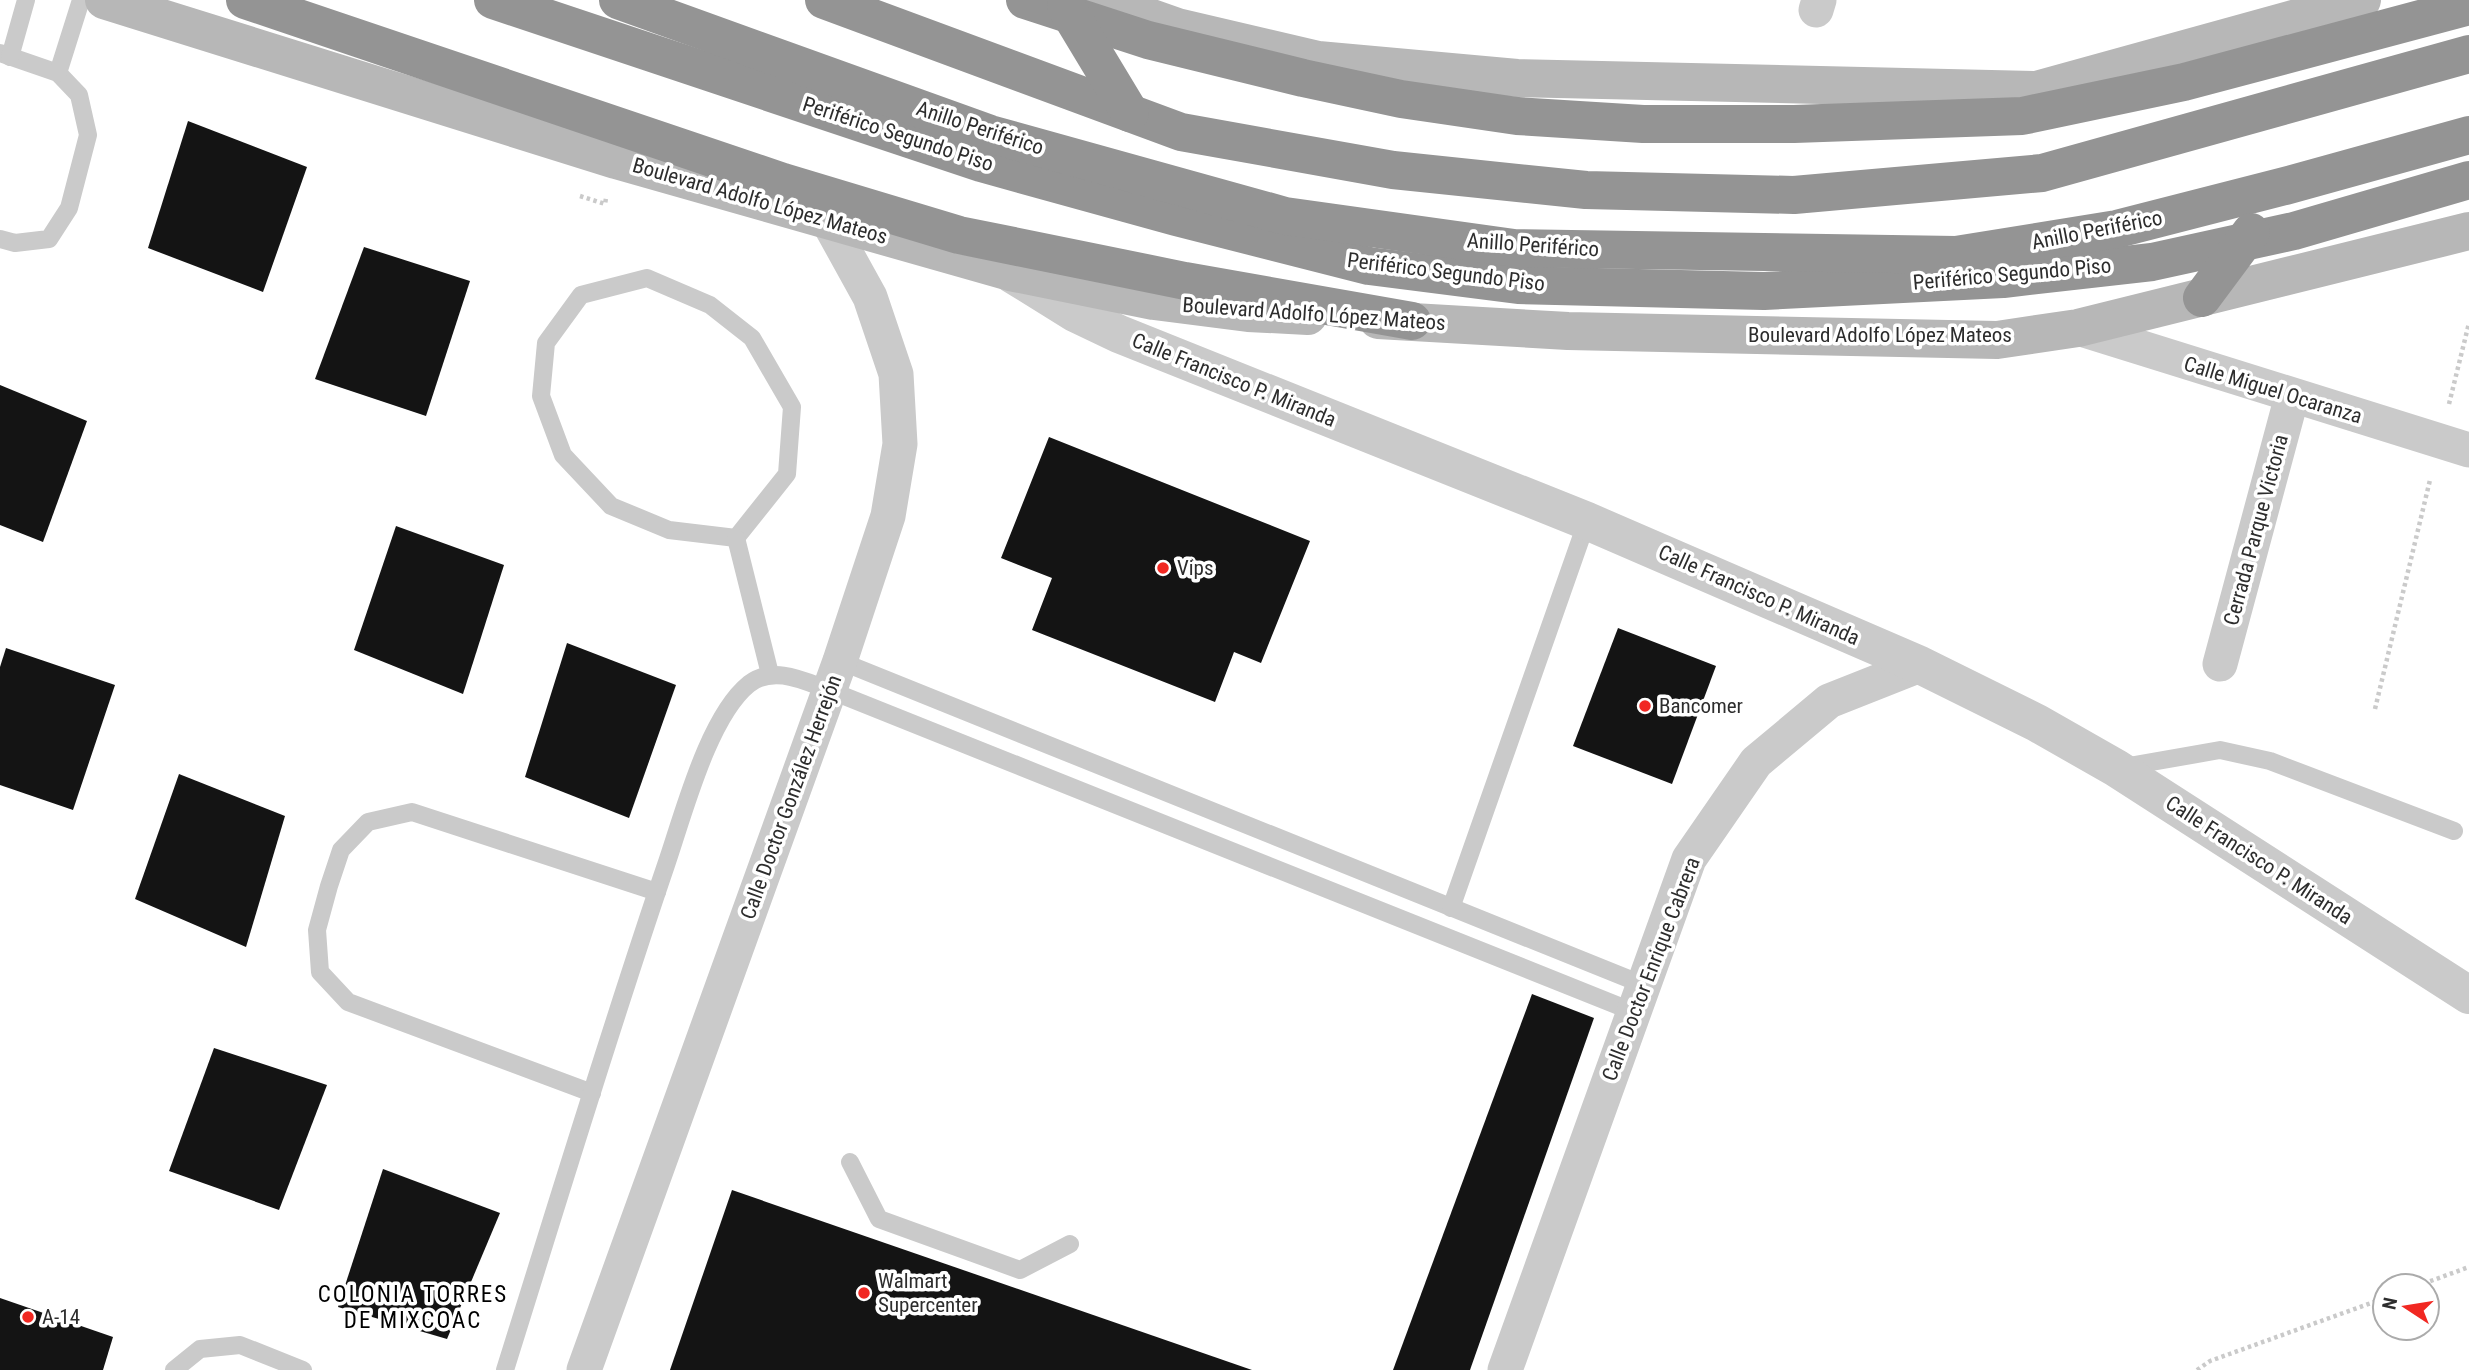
<svg xmlns="http://www.w3.org/2000/svg" width="2469" height="1370" font-family="'Roboto Condensed',sans-serif">
  <rect width="100%" height="100%" fill="#fff"/>
  <g fill="#141414">
    <polygon points="188,121 307,167 263,292 148,248"/>
    <polygon points="364,247 470,281 426,416 315,379"/>
    <polygon points="0,385 87,421 43,542 0,525"/>
    <polygon points="1049,437 1310,541 1261,663 1234,652 1215,702 1032,630 1052,578 1001,558"/>
    <polygon points="396,526 504,565 463,694 354,650"/>
    <polygon points="1618,628 1716,666 1672,784 1573,746"/>
    <polygon points="567,643 676,685 629,818 525,777"/>
    <polygon points="6,648 115,685 73,810 0,785 0,667"/>
    <polygon points="179,774 285,816 246,947 135,899"/>
    <polygon points="1532,994 1594,1018 1470,1370 1393,1370"/>
    <polygon points="214,1048 327,1085 279,1210 169,1171"/>
    <polygon points="383,1169 500,1213 447,1339 338,1307"/>
    <polygon points="732,1190 1252,1370 670,1370"/>
    <polygon points="0,1298 113,1337 103,1370 0,1370"/>
  </g>
  <g fill="none" stroke-linecap="round" stroke-linejoin="round">
    <g stroke="#cacaca" stroke-width="4.5" stroke-dasharray="3.5 3.5" stroke-linecap="butt">
      <polyline points="580,196 605,204 606,198"/>
      <polyline points="2449,404 2469,323"/>
      <polyline points="2375,709 2430,480"/>
      <polyline points="2417,1286 2469,1267"/>
      <polyline points="2197,1370 2210,1361 2385,1298"/>
    </g>
    <g stroke="#cacaca" stroke-width="18">
      <polyline points="0,53 58,73 79,95 88,135 69,208 49,239 15,243 0,239"/>
      <polyline points="10,57 26,0"/>
      <polyline points="58,73 81,0"/>
      <polygon points="647,278 710,305 752,338 792,407 787,474 736,538 669,530 611,506 563,455 541,396 546,343 581,295"/>
      <polyline points="736,538 770,674"/>
      <polyline points="840,661 1644,985"/>
      <polyline points="2123,767 2220,750 2270,761 2454,831"/>
      <polyline points="1451,908 1587,521"/>
      <polyline points="592,1093 348,1002 320,972 317,930 329,886 341,850 368,822 412,812 657,892"/>
      <polyline points="850,1162 879,1219 1020,1270 1070,1244"/>
      <polyline points="174,1370 200,1349 240,1345 303,1370"/>
      <path d="M505,1370C558,1201 609,1032 666,865C683,816 708,717 749,684C774,665 804,681 829,690L1634,1012"/>
    </g>
    <g stroke="#cacaca" stroke-width="35">
      <polyline points="1816,10 1819,0"/>
      <polyline points="2078,328 2469,450"/>
      <polyline points="2220,664 2292,396"/>
      <polyline points="584,1370 840,661 888,516 900,444 896,374 870,297 828,221"/>
      <polyline points="1505,1370 1689,859 1756,762 1829,701 1920,665"/>
    </g>
    <polyline stroke="#cacaca" stroke-width="38" points="1012,274 1075,313 1119,334 1587,521 1920,665 2037,723 2116,768 2469,995"/>
    <g stroke="#b7b7b7" stroke-width="38">
      <polyline points="104,0 616,160 1010,272 1154,301 1248,313 1308,316"/>
      <polyline points="1101,0 1177,27 1318,60 1517,78 2036,90 2362,0"/>
      <polyline points="1378,320 1568,331 1997,340 2078,328 2469,231"/>
    </g>
    <g stroke="#949494" stroke-width="38">
      <polyline points="245,0 783,182 959,235 1185,281 1412,321"/>
      <polyline points="493,0 981,163 1176,217 1369,266 1518,285 1764,291 2003,279 2152,262 2294,231 2469,180"/>
      <polyline points="618,0 990,134 1285,216 1514,248 1956,255 2117,229 2285,186 2469,135"/>
      <polyline points="824,0 1181,132 1393,170 1586,190 1794,195 2042,173 2469,54"/>
      <polyline points="1025,0 1148,40 1303,78 1401,99 1517,116 1643,124 1794,124 2022,116 2184,82 2469,6"/>
      <polyline points="1066,7 1130,113"/>
      <polyline points="2202,298 2251,232"/>
    </g>
  </g>
  <g fill="#f12822" stroke="#fff" stroke-width="2.5">
    <circle cx="1163" cy="568" r="7"/>
    <circle cx="1645" cy="706" r="7"/>
    <circle cx="864" cy="1293" r="7"/>
    <circle cx="28" cy="1317" r="7"/>
  </g>
  <g text-anchor="middle" dominant-baseline="central" stroke-width="7" stroke-linejoin="round" paint-order="stroke">
    <g font-size="21" fill="#2d2d2d" stroke="#fff">
      <text transform="translate(980 128) rotate(18)">Anillo Periférico</text>
      <text transform="translate(898 134) rotate(18)">Periférico Segundo Piso</text>
      <text transform="translate(760 201) rotate(16)">Boulevard Adolfo López Mateos</text>
      <text transform="translate(2097 230) rotate(-11)">Anillo Periférico</text>
      <text transform="translate(1533 245) rotate(4)">Anillo Periférico</text>
      <text transform="translate(1446 272) rotate(7)">Periférico Segundo Piso</text>
      <text transform="translate(2012 274) rotate(-5)">Periférico Segundo Piso</text>
      <text transform="translate(1314 314) rotate(4)">Boulevard Adolfo López Mateos</text>
      <text x="1880" y="335">Boulevard Adolfo López Mateos</text>
      <text transform="translate(1234 380) rotate(22)">Calle Francisco P. Miranda</text>
      <text transform="translate(2273 390) rotate(17)">Calle Miguel Ocaranza</text>
      <text transform="translate(2256 530) rotate(-75)">Cerrada Parque Victoria</text>
      <text transform="translate(1759 595) rotate(24)">Calle Francisco P. Miranda</text>
      <text transform="translate(791 797) rotate(-70)">Calle Doctor González Herrejón</text>
      <text transform="translate(2259 860) rotate(33)">Calle Francisco P. Miranda</text>
      <text transform="translate(1651 969) rotate(-69)">Calle Doctor Enrique Cabrera</text>
    </g>
    <g font-size="21" fill="#2d2d2d" stroke="#fff" text-anchor="start">
      <text x="1177" y="568">Vips</text>
      <text x="1659" y="706">Bancomer</text>
      <text x="878" y="1281">Walmart<tspan x="878" dy="24">Supercenter</tspan></text>
      <text x="42" y="1317">A-14</text>
    </g>
    <g font-size="23" letter-spacing="2" fill="#000" stroke="#fff">
      <text x="413" y="1294">COLONIA TORRES<tspan x="413" dy="26">DE MIXCOAC</tspan></text>
    </g>
  </g>
  <g transform="translate(2406 1307) rotate(282)"><circle r="33" fill="#ffffff" stroke="#ababab" stroke-width="2"/>
  <path d="M0-5L12 26L0 18L-12 26Z" fill="#f12822"/>
  <text y="-10" font-size="19" font-weight="bold" text-anchor="middle" fill="#2d2d2d">N</text>
  </g>
</svg>
